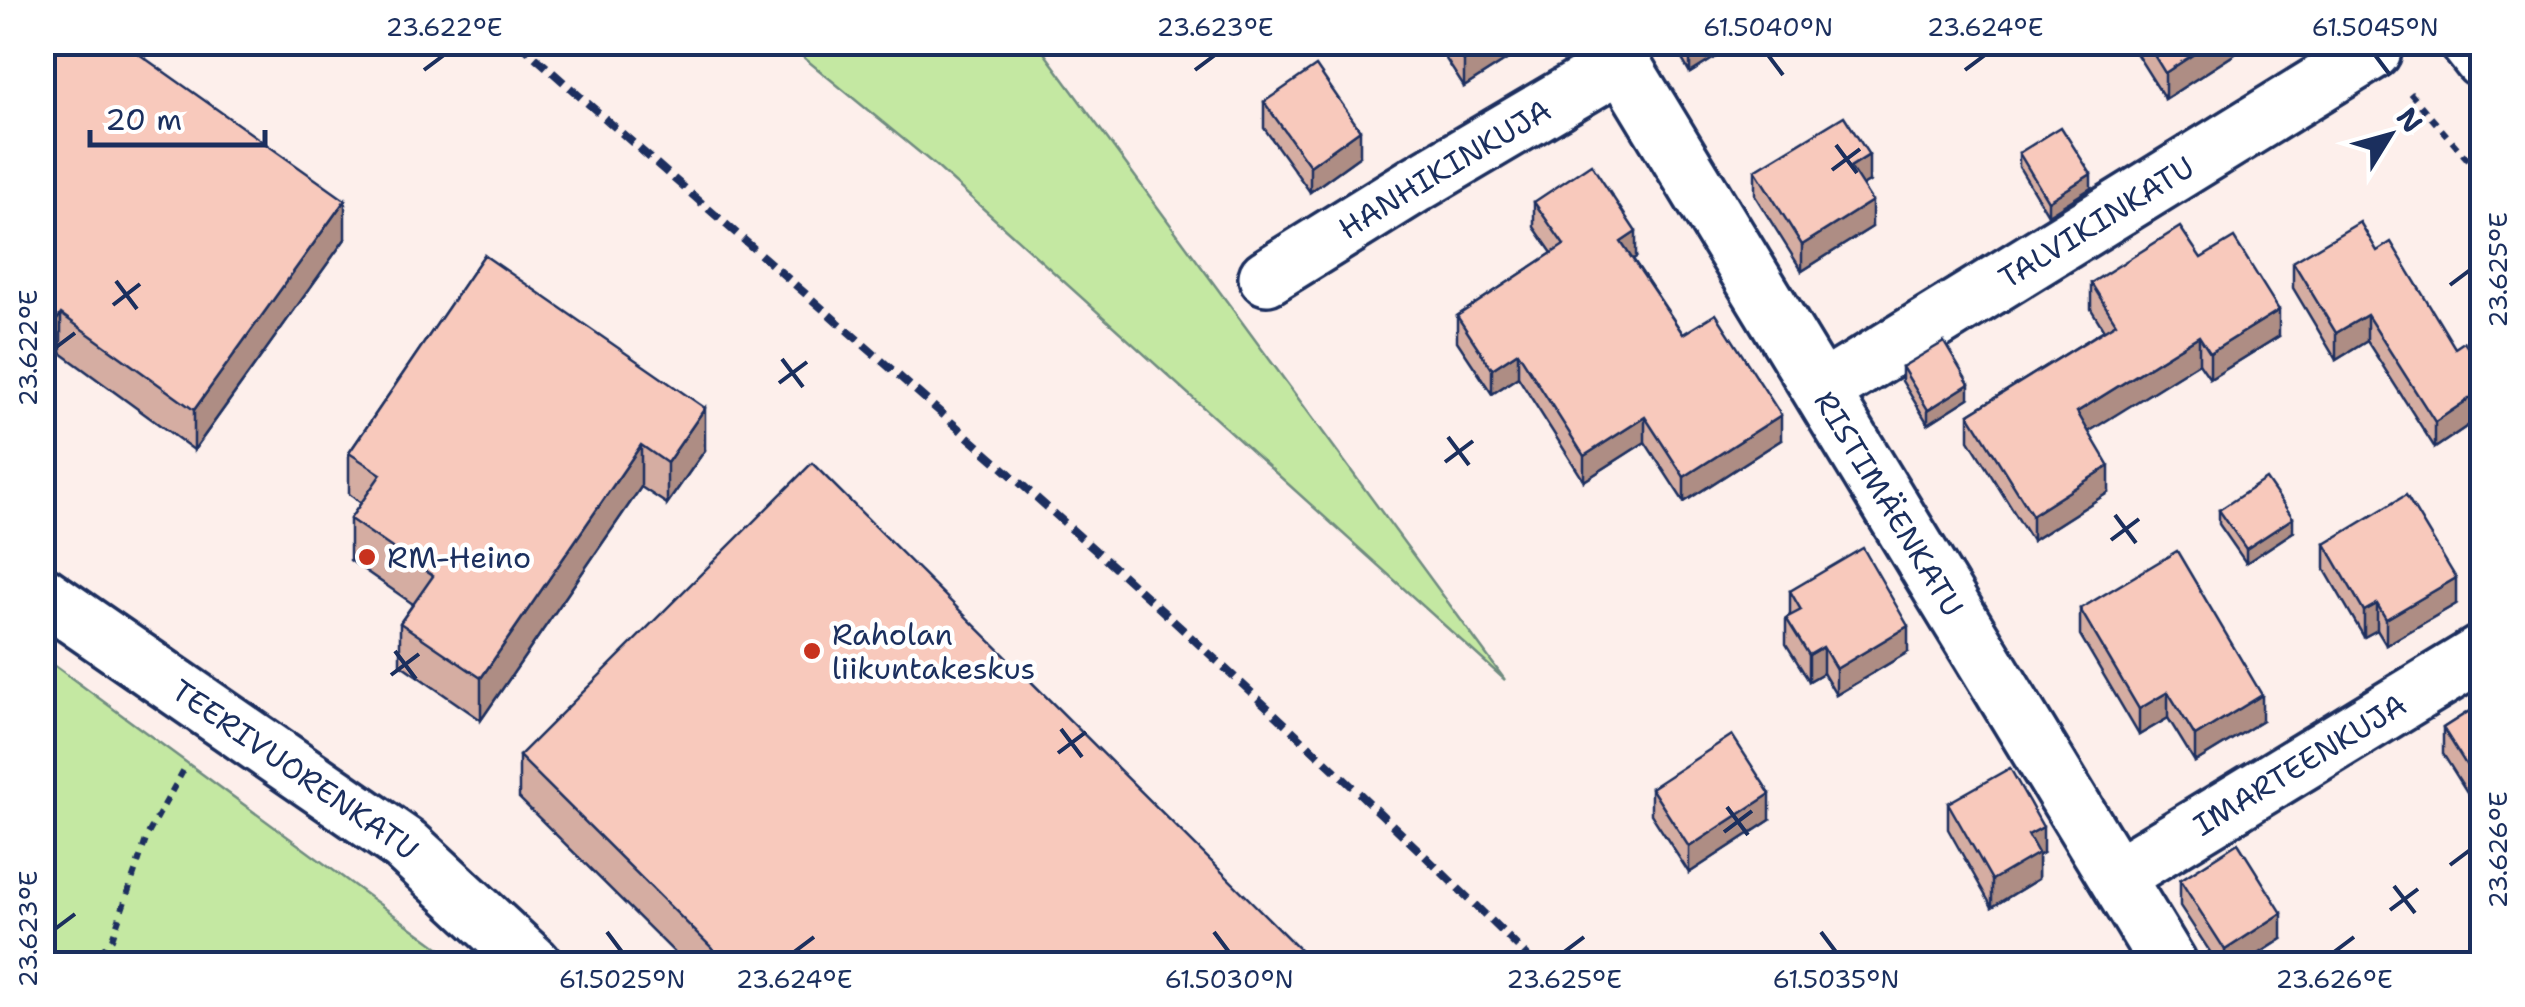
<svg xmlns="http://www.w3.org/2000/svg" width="2525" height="1007" font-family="'Shantell Sans',sans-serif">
  <rect width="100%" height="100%" fill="#fdefeb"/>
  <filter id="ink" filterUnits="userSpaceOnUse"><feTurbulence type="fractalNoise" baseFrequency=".01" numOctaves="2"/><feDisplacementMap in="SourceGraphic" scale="20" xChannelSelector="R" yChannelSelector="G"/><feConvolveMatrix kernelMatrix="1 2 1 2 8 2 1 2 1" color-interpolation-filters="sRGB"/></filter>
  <g filter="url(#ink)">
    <g fill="#c4e8a2" stroke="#708c80" stroke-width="2.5">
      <polygon points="786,43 1037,43 1505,680 936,166"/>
      <polygon points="51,663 461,964 43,964 42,674"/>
    </g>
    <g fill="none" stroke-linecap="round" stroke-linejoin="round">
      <g stroke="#1b2f5e" stroke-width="62">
        <g id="minor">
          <path id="s1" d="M1609,42L2169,964"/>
          <path id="s2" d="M1267,277L1415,185L1622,63"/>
          <path id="s3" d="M1822,391L2373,51"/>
          <path id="s4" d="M42,594L405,845L533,964"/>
          <path id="s5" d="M2116,876L2482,653"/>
        </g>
      </g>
      <g stroke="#1b2f5e" stroke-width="62">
        <polyline id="major" points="2468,42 2482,60"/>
      </g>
      <g stroke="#1b2f5e" stroke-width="6" stroke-dasharray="8 8" stroke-linecap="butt">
        <polyline points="2410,93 2482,176"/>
        <polyline points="91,964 112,939 148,834 187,764"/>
      </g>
      <use href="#minor" stroke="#fff" stroke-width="55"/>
      <use href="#major" stroke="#fff" stroke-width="55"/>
      <path stroke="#1b2f5e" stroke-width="8" stroke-dasharray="15 8" stroke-linecap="butt" d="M518,42C861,344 1211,641 1535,964"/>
    </g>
    <g fill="#d5ada2" stroke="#1b2f5e" stroke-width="2.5">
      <polygon points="42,42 345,239 194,450 61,353"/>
      <polygon points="1435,42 1525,42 1525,48 1464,87"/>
      <polygon points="1672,42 1740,42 1690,73"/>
      <polygon points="2129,42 2235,42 2235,54 2165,99"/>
      <polygon points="1264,102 1360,156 1310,192 1264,128"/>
      <polygon points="2019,153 2091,188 2048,215 2019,167"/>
      <polygon points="1755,170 1869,182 1862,186 1872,227 1802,271 1755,196"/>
      <polygon points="1534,202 1636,257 1633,259 1683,334 1781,440 1684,502 1645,442 1584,481 1518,377 1492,394 1457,341 1457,316 1552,253 1534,227"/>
      <polygon points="2377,251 2455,348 2482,368 2482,416 2435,448 2367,341 2336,360 2293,288 2293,262"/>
      <polygon points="484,255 705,450 667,504 641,487 481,720 400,664 400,623 413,604 350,560 350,519 361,503 349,494 349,453"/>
      <polygon points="2201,258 2279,336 2210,379 2199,363 2088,431 2109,492 2032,541 1969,440 1969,414 2104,330 2091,309 2091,283"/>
      <polygon points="1902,367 1969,398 1928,424 1902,381"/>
      <polygon points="2219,510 2293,532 2246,563 2219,524"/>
      <polygon points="2325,544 2456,604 2386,645 2377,630 2364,637 2325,570"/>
      <polygon points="1790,591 1908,652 1836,695 1823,673 1809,681 1786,644 1786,618 1790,615"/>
      <polygon points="2080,609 2262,721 2195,762 2168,718 2139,735 2080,635"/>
      <polygon points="2482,703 2482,816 2443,754 2443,728"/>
      <polygon points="519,756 1314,964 686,964 519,798"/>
      <polygon points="1651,788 1770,820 1689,873 1651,814"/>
      <polygon points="1948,803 2043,853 2038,856 2038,879 1992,907 1948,829"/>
      <polygon points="2180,880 2282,939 2243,964 2218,964 2180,906"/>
    </g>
    <g fill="#ae8d84" stroke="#1b2f5e" stroke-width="2.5">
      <polygon points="1493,42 1525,42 1525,48 1464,87 1464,61"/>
      <polygon points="1698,42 1740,42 1690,73 1690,47"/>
      <polygon points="2212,42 2235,42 2235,54 2165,99 2165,73"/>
      <polygon points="1360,130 1360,156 1310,192 1310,166"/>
      <polygon points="1869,155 1869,182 1850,193 1850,167"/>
      <polygon points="2091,174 2091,188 2048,215 2048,201"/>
      <polygon points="345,200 345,239 194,450 194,410"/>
      <polygon points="1872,201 1872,227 1802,271 1802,245"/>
      <polygon points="1636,232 1636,257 1621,267 1621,242"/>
      <polygon points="2279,310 2279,336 2210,379 2210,353"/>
      <polygon points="61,314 61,353 42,379 42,340"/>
      <polygon points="2367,315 2367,341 2336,360 2336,333"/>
      <polygon points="2199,336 2199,363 2077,439 2077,412"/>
      <polygon points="1518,352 1518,377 1492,394 1492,369"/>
      <polygon points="1969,384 1969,398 1928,424 1928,410"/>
      <polygon points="2482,390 2482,416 2435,448 2435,422"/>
      <polygon points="705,408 705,450 667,504 667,463"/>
      <polygon points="1781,415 1781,440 1684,502 1684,477"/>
      <polygon points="1645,417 1645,442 1584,481 1584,456"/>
      <polygon points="641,445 641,487 481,720 481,678"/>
      <polygon points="2109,466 2109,492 2032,541 2032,515"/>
      <polygon points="2293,518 2293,532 2246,563 2246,549"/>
      <polygon points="2456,578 2456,604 2386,645 2386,619"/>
      <polygon points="2377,604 2377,630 2364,637 2364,611"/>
      <polygon points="1908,626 1908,652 1836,695 1836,669"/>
      <polygon points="1823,647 1823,673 1809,681 1809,655"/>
      <polygon points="2168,692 2168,718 2139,735 2139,709"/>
      <polygon points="2262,695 2262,721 2195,762 2195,736"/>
      <polygon points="1770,794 1770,820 1689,873 1689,847"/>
      <polygon points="2043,827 2043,853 2038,856 2038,879 1992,907 1992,880 2028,835"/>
      <polygon points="2282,913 2282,939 2243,964 2225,964 2225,950"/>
    </g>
    <g fill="#f8c9bc" stroke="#1b2f5e" stroke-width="2.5">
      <polygon points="42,42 122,42 345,200 194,410 61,314 42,340"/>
      <polygon points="1452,42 1493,42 1464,61"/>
      <polygon points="2146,42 2212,42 2165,73"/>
      <polygon points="1316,66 1360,130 1310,166 1264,102"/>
      <polygon points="1844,116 1869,155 1850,167 1872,201 1802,245 1755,170"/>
      <polygon points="2061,127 2091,174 2048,201 2019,153"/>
      <polygon points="1591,164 1636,232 1621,242 1683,334 1716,314 1781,415 1684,477 1645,417 1584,456 1518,352 1492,369 1457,316 1564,245 1534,202"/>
      <polygon points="2360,222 2377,251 2391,242 2455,348 2464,342 2482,368 2482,390 2435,422 2367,315 2336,333 2293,262"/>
      <polygon points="2180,227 2201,258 2234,238 2279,310 2210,353 2199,336 2077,412 2109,466 2032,515 1969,414 2116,323 2091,283"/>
      <polygon points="484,255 705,408 667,463 641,445 481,678 400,623 433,576 350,519 381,474 349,453"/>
      <polygon points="1944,342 1969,384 1928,410 1902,367"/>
      <polygon points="812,463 1314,964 728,964 519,756"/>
      <polygon points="2266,479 2293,518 2246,549 2219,510"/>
      <polygon points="2406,495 2456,578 2386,619 2377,604 2364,611 2325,544"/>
      <polygon points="1863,548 1908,626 1836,669 1823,647 1809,655 1786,618 1801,610 1790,591"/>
      <polygon points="2177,551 2262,695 2195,736 2168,692 2139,709 2080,609"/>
      <polygon points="2482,703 2482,790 2443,728"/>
      <polygon points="1732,735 1770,794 1689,847 1651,788"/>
      <polygon points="2010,768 2043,827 2028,835 2038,853 1992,880 1948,803"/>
      <polygon points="2238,843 2282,913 2225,950 2180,880"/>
    </g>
  </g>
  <path fill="none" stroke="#1b2f5e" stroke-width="4" d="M1768,55L1783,75M2375,55L2390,75M424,70L444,55M1195,70L1215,55M1965,70L1985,55M1836,145L1857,173M1832,170L1860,149M116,281L137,309M2450,285L2470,270M113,305L140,284M55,348L75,333M782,359L803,387M779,383L807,362M1448,437L1469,465M1445,462L1473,441M2115,515L2136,543M2111,540L2139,519M395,651L416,679M391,675L419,654M1061,729L1082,757M1058,753L1086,732M1727,807L1748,835M1724,832L1752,811M2450,865L2470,850M2394,886L2415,913M2390,910L2418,889M55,929L75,914M607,932L622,952M1214,932L1229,952M1821,932L1836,952M794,952L814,937M1564,952L1584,937M2334,952L2354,937"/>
  <g fill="#c8321e" stroke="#fff" stroke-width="4">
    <circle cx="367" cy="557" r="10"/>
    <circle cx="812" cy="651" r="10"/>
  </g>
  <g text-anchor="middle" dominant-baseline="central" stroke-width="9" stroke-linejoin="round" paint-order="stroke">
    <g font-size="30" fill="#1b2f5e" stroke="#fff">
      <text stroke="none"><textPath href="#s2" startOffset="208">HANHIKINKUJA</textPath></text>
      <text stroke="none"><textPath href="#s3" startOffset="322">TALVIKINKATU</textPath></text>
      <text stroke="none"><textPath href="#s1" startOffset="540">RISTIMÄENKATU</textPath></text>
      <text stroke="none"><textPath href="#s5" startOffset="215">IMARTEENKUJA</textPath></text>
      <text stroke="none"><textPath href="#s4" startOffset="308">TEERIVUORENKATU</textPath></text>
    </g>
    <g font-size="30" fill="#1b2f5e" stroke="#fff" text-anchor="start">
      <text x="387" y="557">RM-Heino</text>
      <text x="832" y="634">Raholan<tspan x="832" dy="34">liikuntakeskus</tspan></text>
    </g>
  </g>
  <rect width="2525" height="1007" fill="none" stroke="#fff" stroke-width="110"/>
  <g transform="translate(2390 135) rotate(53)" stroke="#ffffff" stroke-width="8" paint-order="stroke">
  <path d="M0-8L18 38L0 25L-18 38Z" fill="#1b2f5e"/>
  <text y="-15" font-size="28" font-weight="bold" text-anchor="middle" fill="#1b2f5e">N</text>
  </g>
  <path d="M90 130v15h175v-15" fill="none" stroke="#1b2f5e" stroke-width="5"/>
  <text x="105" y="130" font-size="30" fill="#1b2f5e" stroke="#ffffff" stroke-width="8" paint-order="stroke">20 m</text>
  <rect x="55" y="55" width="2415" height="897" fill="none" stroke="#1b2f5e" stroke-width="4"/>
  <g font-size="25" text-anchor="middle" fill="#1b2f5e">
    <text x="444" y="36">23.622°E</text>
    <text x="1215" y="36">23.623°E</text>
    <text x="1768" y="36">61.5040°N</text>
    <text x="1985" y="36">23.624°E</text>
    <text x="2375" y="36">61.5045°N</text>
    <text transform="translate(2498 270) rotate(-90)" y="9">23.625°E</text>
    <text transform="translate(28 348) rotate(-90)" y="9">23.622°E</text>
    <text transform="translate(2498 850) rotate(-90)" y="9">23.626°E</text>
    <text transform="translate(28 929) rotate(-90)" y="9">23.623°E</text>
    <text x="622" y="988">61.5025°N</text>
    <text x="794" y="988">23.624°E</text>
    <text x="1229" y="988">61.5030°N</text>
    <text x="1564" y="988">23.625°E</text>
    <text x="1836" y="988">61.5035°N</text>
    <text x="2334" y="988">23.626°E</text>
  </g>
</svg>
